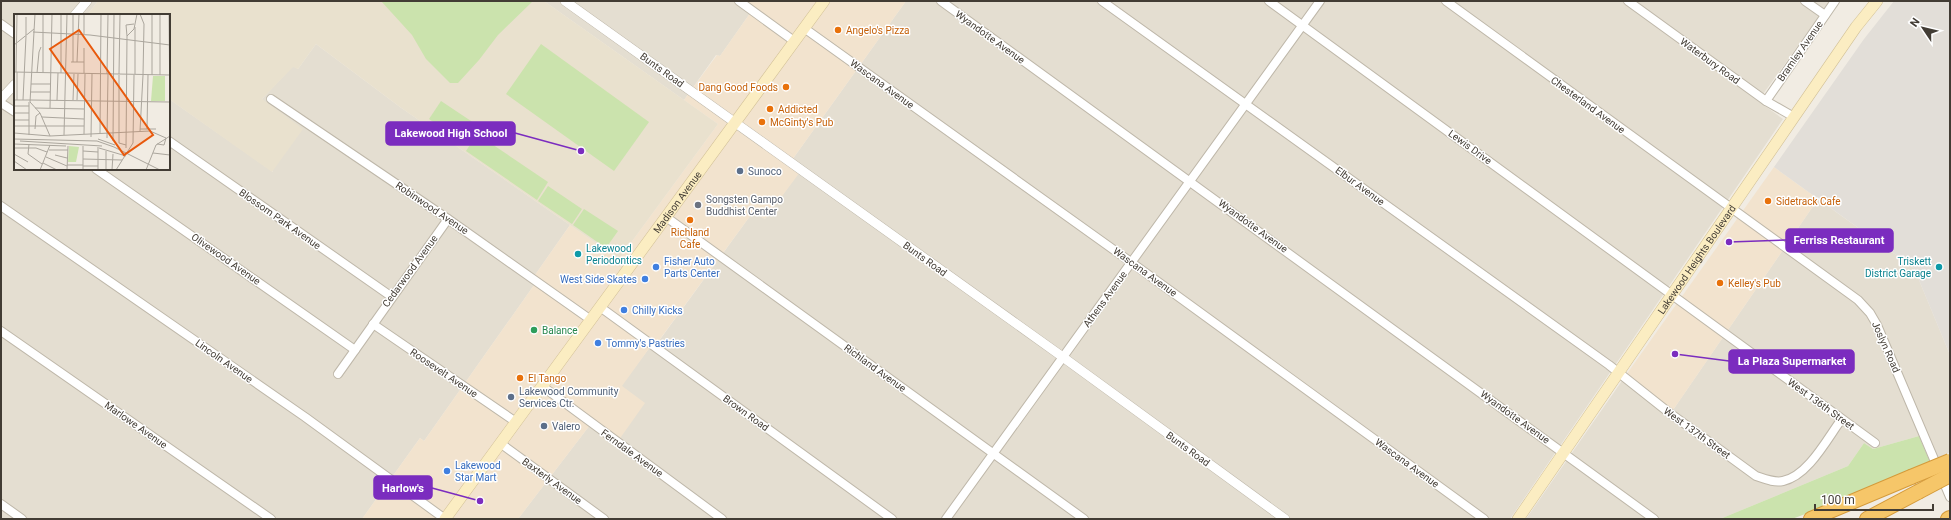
<svg xmlns="http://www.w3.org/2000/svg" width="1951" height="520" font-family="Roboto,sans-serif">
  <rect width="100%" height="100%" fill="#f1ece3"/>
  <g fill="#e4ded1">
    <polygon points="1,1 98,1 87,15 15,15 15,169 169,169 169,99 273,172 262,99 293,66 298,69 316,44 400,107 570,225 535,275 539,278 424,441 420,438 362,519 1,519"/>
    <polygon points="544,1 742,1 753,9 720,56 716,55 684,100"/>
    <polygon points="906,1 1830,1 1758,101 1783,119 1510,519 725,519 618,440 644,403 621,386 653,343 656,345 753,212 765,219 802,168 792,160"/>
    <polygon points="1818,199 1914,268 1950,355 1950,452 1930,462 1919,436 1873,449 1864,443 1848,466 1720,519 1526,519 1626,375 1673,410"/>
    <polygon points="590,425 717,519 518,519"/>
  </g>
  <g fill="#f2e3ce">
    <polygon points="742,1 906,1 792,160 803,168 765,219 753,212 660,339 656,345 653,343 622,386 645,403 616,444 590,425 518,519 362,519 420,438 424,441 539,278 535,275 570,225 619,259 718,124 684,100 717,55 720,56 753,9"/>
    <polygon points="1774,167 1818,199 1673,410 1626,375"/>
  </g>
  <polygon fill="#e2ded8" points="1894,1 1950,1 1950,355 1914,268 1774,167 1864,39"/>
  <polygon fill="#e9e1ce" points="98,1 544,1 718,124 619,259 400,107 316,44 298,69 293,67 262,99 303,129 272,172 169,99 169,15 87,15"/>
  <g fill="#cbe3ad">
    <polygon points="381,1 533,1 498,35 479,60 458,83 450,83 426,59 412,35"/>
    <polygon points="541,44 649,122 614,171 506,94"/>
    <polygon points="441,101 477,125 465,143 429,119"/>
    <polygon points="477,134 548,182 537,200 466,151"/>
    <polygon points="548,186 582,209 572,224 538,201"/>
    <polygon points="584,209 618,231 606,248 573,225"/>
    <polygon points="1919,436 1930,462 1858,494 1792,519 1720,519 1848,466 1864,443 1873,449"/>
  </g>
  <g fill="none" stroke-linecap="round" stroke-linejoin="round">
    <g stroke="#beb7a9" stroke-width="10">
      <g id="minor">
        <polyline points="739,1 794,41"/>
        <polyline points="941,1 1654,519"/>
        <path d="M1102,1L1609,365L1667,411L1756,476C1765,479 1774,483 1783,481C1808,476 1827,439 1841,420"/>
        <polyline points="1269,1 1875,443"/>
        <polyline points="1446,1 1858,300 1870,313 1877,325 1950,497"/>
        <polyline points="1628,1 1766,101 1794,117"/>
        <polyline points="1805,1 1825,15"/>
        <polyline points="1,24 15,34"/>
        <polyline points="804,28 1128,260 1484,519"/>
        <polyline points="271,99 448,219 591,320"/>
        <polyline points="1766,101 1835,1"/>
        <polyline points="1,103 15,112"/>
        <polyline points="169,141 392,297"/>
        <polyline points="96,169 355,350"/>
        <polyline points="1,206 305,417 445,519"/>
        <polyline points="666,217 1084,519"/>
        <polyline points="600,307 892,519"/>
        <polyline points="373,324 516,422"/>
        <polyline points="1,331 271,519"/>
        <polyline points="338,374 448,219"/>
        <polyline points="542,386 722,519"/>
        <polyline points="500,443 604,519"/>
        <polyline points="1,504 22,519"/>
        <polyline points="946,519 1320,1"/>
      </g>
    </g>
    <g stroke="#beb7a9" stroke-width="10">
      <g id="tertiary">
        <polyline points="565,1 1060,355 1285,519"/>
        <polyline points="75,15 87,1"/>
        <polyline points="1,99 15,84"/>
      </g>
    </g>
    <g stroke="#d2c197" stroke-width="12">
      <g id="secondary">
        <path id="s1" d="M445,519L824,1"/>
        <path id="s2" d="M1518,519L1794,117L1856,27L1877,1"/>
      </g>
    </g>
    <g stroke="#d49a3a" stroke-width="16">
      <g id="motorway">
        <polyline points="1811,519 1911,477"/>
        <polyline points="1867,519 1918,492"/>
        <polyline points="1948,519 1950,518"/>
      </g>
    </g>
    <use href="#minor" stroke="#fff" stroke-width="8"/>
    <use href="#tertiary" stroke="#fff" stroke-width="9"/>
    <use href="#secondary" stroke="#fbedc2" stroke-width="11"/>
    <use href="#motorway" stroke="#f6c669" stroke-width="14"/>
    <g stroke="#d49a3a" stroke-width="16" stroke-linecap="butt">
      <g id="motorway-bridge">
        <polyline points="1911,477 1950,461"/>
        <polyline points="1918,492 1950,475"/>
      </g>
    </g>
    <use href="#motorway-bridge" stroke="#f6c669" stroke-width="14"/>
  </g>
  <g fill="#e8710a" stroke="#fff" stroke-width="1.5">
    <circle cx="838" cy="30" r="4"/>
    <circle cx="786" cy="87" r="4"/>
    <circle cx="770" cy="109" r="4"/>
    <circle cx="762" cy="122" r="4"/>
    <circle cx="1768" cy="201" r="4"/>
    <circle cx="690" cy="220" r="4"/>
    <circle cx="1720" cy="283" r="4"/>
    <circle cx="520" cy="378" r="4"/>
  </g>
  <g fill="#5c6f8a" stroke="#fff" stroke-width="1.5">
    <circle cx="740" cy="171" r="4"/>
    <circle cx="511" cy="397" r="4"/>
    <circle cx="544" cy="426" r="4"/>
  </g>
  <circle fill="#6b7280" stroke="#fff" stroke-width="1.5" cx="698" cy="205" r="4"/>
  <g fill="#0f9aa8" stroke="#fff" stroke-width="1.5">
    <circle cx="578" cy="254" r="4"/>
    <circle cx="1939" cy="267" r="4"/>
  </g>
  <g fill="#3f7fe0" stroke="#fff" stroke-width="1.5">
    <circle cx="656" cy="267" r="4"/>
    <circle cx="645" cy="279" r="4"/>
    <circle cx="624" cy="310" r="4"/>
    <circle cx="598" cy="343" r="4"/>
    <circle cx="447" cy="471" r="4"/>
  </g>
  <circle fill="#2e9e5b" stroke="#fff" stroke-width="1.5" cx="534" cy="330" r="4"/>
  <g text-anchor="middle" dominant-baseline="central" stroke-width="3" stroke-linejoin="round" paint-order="stroke">
    <g font-size="10" fill="#c56008" stroke="#fff" text-anchor="start">
      <text x="846" y="30">Angelo's Pizza</text>
      <text x="778" y="87" text-anchor="end">Dang Good Foods</text>
      <text x="778" y="109">Addicted</text>
      <text x="770" y="122">McGinty's Pub</text>
      <text x="1776" y="201">Sidetrack Cafe</text>
      <text x="690" y="232" text-anchor="middle">Richland<tspan x="690" dy="12">Cafe</tspan></text>
      <text x="1728" y="283">Kelley's Pub</text>
      <text x="528" y="378">El Tango</text>
    </g>
    <g font-size="10" fill="#423c34" stroke="#fff">
      <text transform="translate(990 37) rotate(36)">Wyandotte Avenue</text>
      <text transform="translate(1800 51) rotate(-55)">Bramley Avenue</text>
      <text transform="translate(1710 61) rotate(36)">Waterbury Road</text>
      <text transform="translate(662 70) rotate(36)">Bunts Road</text>
      <text transform="translate(882 84) rotate(36)">Wascana Avenue</text>
      <text transform="translate(1588 105) rotate(36)">Chesterland Avenue</text>
      <text transform="translate(1470 147) rotate(36)">Lewis Drive</text>
      <text transform="translate(1360 186) rotate(36)">Elbur Avenue</text>
      <text stroke="none"><textPath href="#s1" startOffset="393">Madison Avenue</textPath></text>
      <text transform="translate(432 208) rotate(34)">Robinwood Avenue</text>
      <text transform="translate(280 219) rotate(35)">Blossom Park Avenue</text>
      <text transform="translate(1253 226) rotate(36)">Wyandotte Avenue</text>
      <text transform="translate(226 259) rotate(35)">Olivewood Avenue</text>
      <text transform="translate(925 259) rotate(36)">Bunts Road</text>
      <text stroke="none"><textPath href="#s2" startOffset="315">Lakewood Heights Boulevard</textPath></text>
      <text transform="translate(410 271) rotate(-54)">Cedarwood Avenue</text>
      <text transform="translate(1145 272) rotate(36)">Wascana Avenue</text>
      <text transform="translate(1105 299) rotate(-54)">Athens Avenue</text>
      <text transform="translate(1886 347) rotate(66)">Joslyn Road</text>
      <text transform="translate(224 361) rotate(35)">Lincoln Avenue</text>
      <text transform="translate(875 368) rotate(36)">Richland Avenue</text>
      <text transform="translate(444 373) rotate(34)">Roosevelt Avenue</text>
      <text transform="translate(1821 404) rotate(36)">West 136th Street</text>
      <text transform="translate(746 413) rotate(36)">Brown Road</text>
      <text transform="translate(1515 417) rotate(36)">Wyandotte Avenue</text>
      <text transform="translate(136 425) rotate(35)">Marlowe Avenue</text>
      <text transform="translate(1697 433) rotate(36)">West 137th Street</text>
      <text transform="translate(1188 449) rotate(36)">Bunts Road</text>
      <text transform="translate(632 453) rotate(36)">Ferndale Avenue</text>
      <text transform="translate(1407 463) rotate(36)">Wascana Avenue</text>
      <text transform="translate(552 481) rotate(36)">Baxterly Avenue</text>
    </g>
    <g font-size="10" fill="#4e5e75" stroke="#fff" text-anchor="start">
      <text x="748" y="171">Sunoco</text>
      <text x="519" y="391">Lakewood Community<tspan x="519" dy="12">Services Ctr.</tspan></text>
      <text x="552" y="426">Valero</text>
    </g>
    <g font-size="10" fill="#5b616d" stroke="#fff" text-anchor="start">
      <text x="706" y="199">Songsten Gampo<tspan x="706" dy="12">Buddhist Center</tspan></text>
    </g>
    <g font-size="10" fill="#0d838f" stroke="#fff" text-anchor="start">
      <text x="586" y="248">Lakewood<tspan x="586" dy="12">Periodontics</tspan></text>
      <text x="1931" y="261" text-anchor="end">Triskett<tspan x="1931" dy="12">District Garage</tspan></text>
    </g>
    <g font-size="10" fill="#366cbe" stroke="#fff" text-anchor="start">
      <text x="664" y="261">Fisher Auto<tspan x="664" dy="12">Parts Center</tspan></text>
      <text x="637" y="279" text-anchor="end">West Side Skates</text>
      <text x="632" y="310">Chilly Kicks</text>
      <text x="606" y="343">Tommy's Pastries</text>
      <text x="455" y="465">Lakewood<tspan x="455" dy="12">Star Mart</tspan></text>
    </g>
    <g font-size="10" fill="#27864d" stroke="#fff" text-anchor="start">
      <text x="542" y="330">Balance</text>
    </g>
  </g>
  <g transform="translate(14 14)">
    <rect width="156" height="156" fill="#f1ece3"/>
    <path d="M139,62H151V87H137ZM55,132L65,133L62,148H54Z" fill="#cbe3ad"/>
    <path fill="none" stroke="#aba69d" stroke-width="1" d="M21,0L16,88L26,99L36,122M126,0L130,10L129,61M155,0L156,103M121,13V60M19,18L76,21L156,31M70,20V0M12,21V3M113,22L112,11L120,10M0,31L20,15M70,34V59M57,48H70M59,48V0M63,48L65,0M0,58L156,61M2,58L3,0M23,59L25,38L27,33M29,59V0M47,59V0M93,60L94,0M105,60L106,0M105,61V129L112,131M138,61V0M146,61V0M17,70H37M16,78H36M0,86H16M3,86V58M9,86L12,22M16,86L155,88M43,86L44,59M59,86L60,60M63,86L64,60M0,92H15M21,94L70,95M36,94L38,0M0,99H15M28,103L70,105M0,106H15M0,112H70M21,115L22,102L26,99M126,115H142M133,115L134,61M126,117L129,61M0,119L36,122L136,117L152,124L150,131L143,130M86,119L87,0M70,120L71,60M15,121V88M50,121L53,0M77,123L78,60M93,124L94,60M0,125L83,127L100,133L146,156M84,125L101,131M6,127L88,132M99,127L100,0M0,130L52,132M15,130L14,140L28,150M0,134H22L33,138M85,134L112,142M112,134L113,22L120,15L123,0M35,136H54M69,137L84,138M139,139L156,141M0,140L14,148M41,141L53,144M32,143L53,152M69,145L108,146M0,147L13,156M29,149L43,156M53,151H69M69,152H84M26,156L36,131M53,156L54,132M69,156V132M84,156V133M92,156V137M98,156L99,140M102,156L119,129L120,61M132,156L142,131L156,122"/>
    <path fill="#e8590c" fill-opacity="0.15" stroke="#e8590c" stroke-width="2" d="M65,16L139,121L110,141L36,35Z"/>
    <rect width="156" height="156" fill="none" stroke="#423c34" stroke-width="2"/>
  </g>
  <path fill="none" stroke="#7b2cbf" stroke-width="1.5" d="M581 151L515 133M1729 242L1786 240M1675 354L1729 361M480 501L432 488"/>
  <g fill="#7b2cbf" stroke="#fff" stroke-width="1.5">
    <circle cx="581" cy="151" r="4"/>
    <circle cx="1729" cy="242" r="4"/>
    <circle cx="1675" cy="354" r="4"/>
    <circle cx="480" cy="501" r="4"/>
  </g>
  <g fill="#7b2cbf" stroke="#7b2cbf" stroke-width="1.5">
    <rect x="386" y="122" width="129" height="23" rx="4"/>
    <rect x="1786" y="229" width="107" height="23" rx="4"/>
    <rect x="1729" y="350" width="125" height="23" rx="4"/>
    <rect x="374" y="476" width="58" height="23" rx="4"/>
  </g>
  <g font-size="11" text-anchor="middle" font-weight="bold" fill="#fff">
    <text x="451" y="137">Lakewood High School</text>
    <text x="1839" y="244">Ferriss Restaurant</text>
    <text x="1792" y="365">La Plaza Supermarket</text>
    <text x="403" y="492">Harlow's</text>
  </g>
  <rect width="1951" height="520" fill="none" stroke="#423c34" stroke-width="4"/>
  <g transform="translate(1923 28) rotate(305)" stroke="#ffffff" stroke-width="3" paint-order="stroke">
  <path d="M0-3L7 15L0 10L-7 15Z" fill="#423c34"/>
  <text y="-6" font-size="11" font-weight="bold" text-anchor="middle" fill="#423c34">N</text>
  </g>
  <path d="M1815 504v6h118v-6" fill="none" stroke="#423c34" stroke-width="2"/>
  <text x="1821" y="504" font-size="12" fill="#423c34" stroke="#ffffff" stroke-width="3" paint-order="stroke">100 m</text>
</svg>
